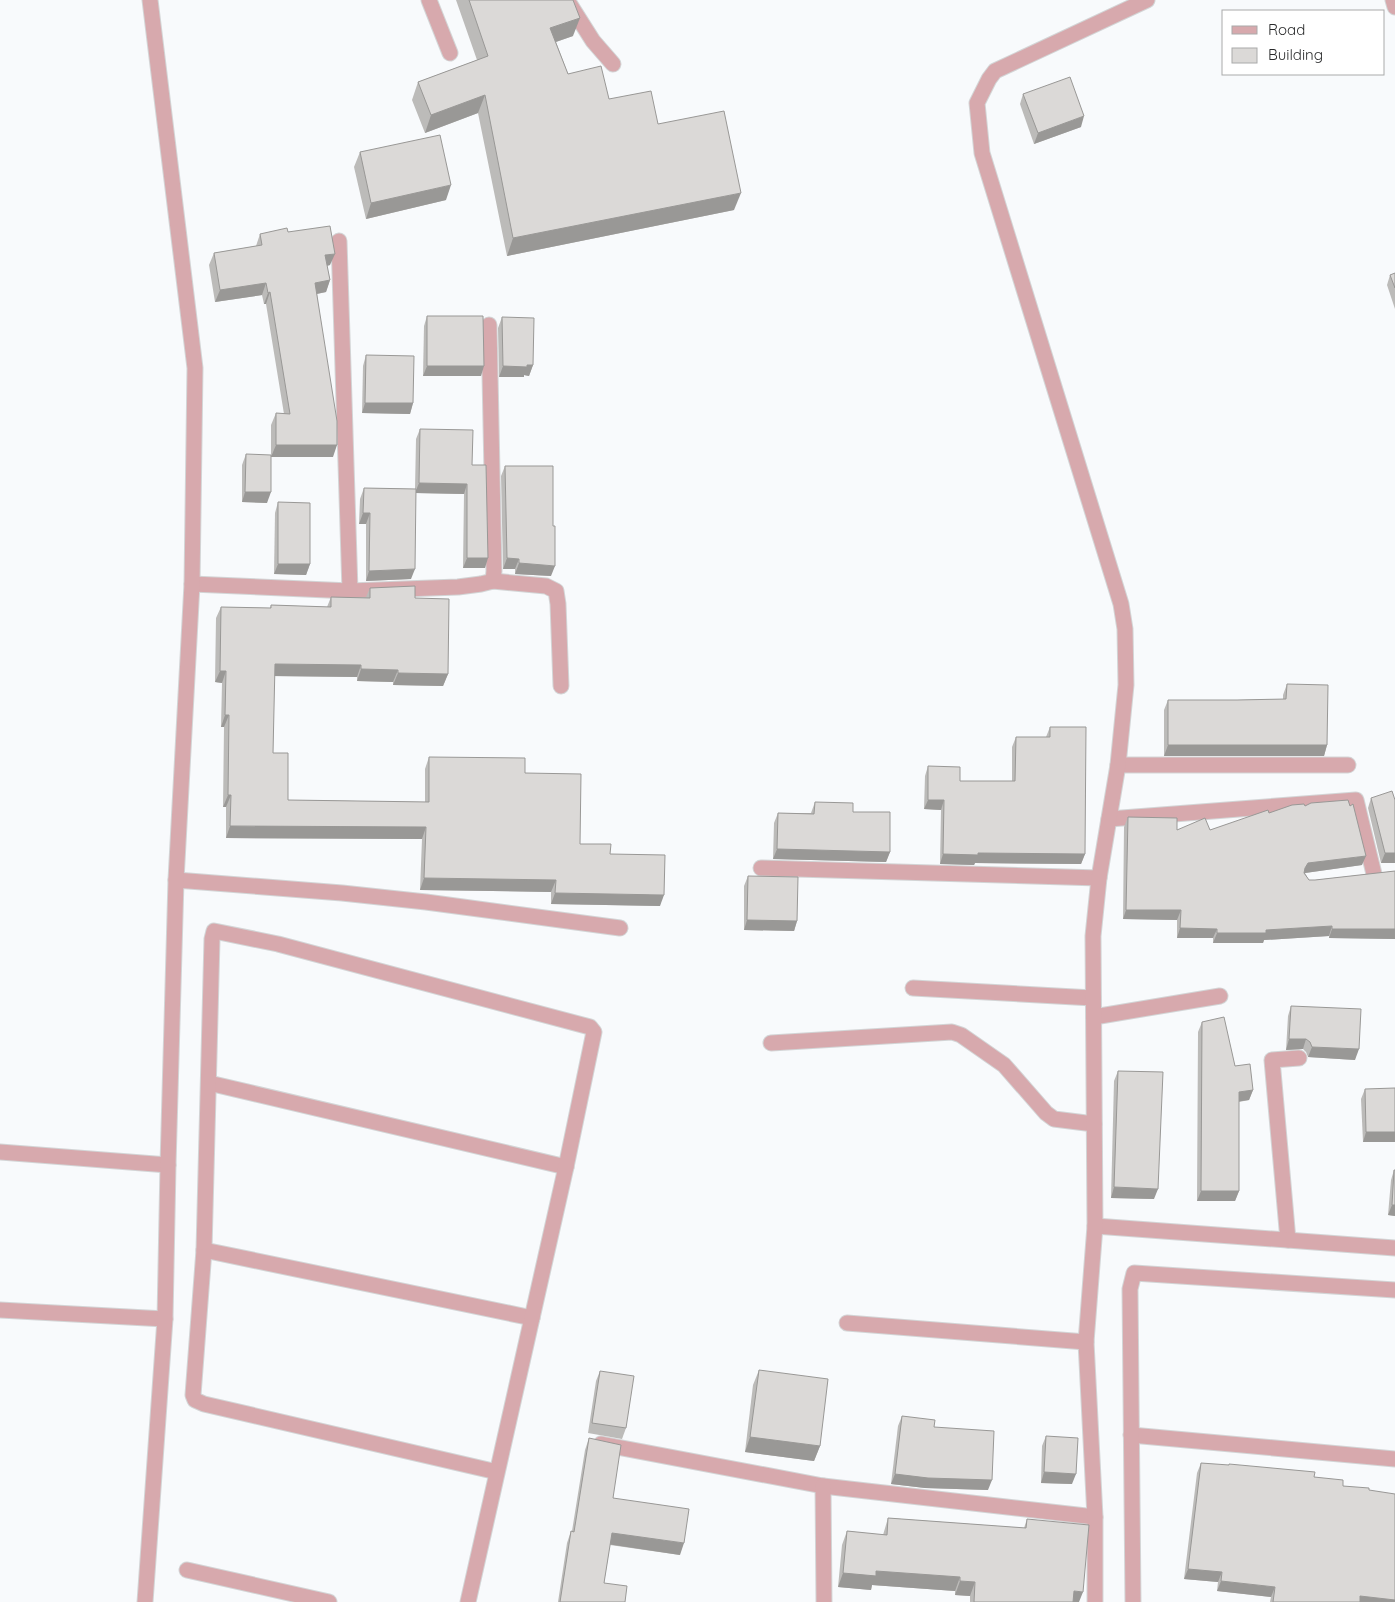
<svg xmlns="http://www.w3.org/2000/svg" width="1395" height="1602" font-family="Quicksand,sans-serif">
  <rect width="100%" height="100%" fill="#f8fafc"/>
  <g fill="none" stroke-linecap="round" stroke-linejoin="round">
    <g stroke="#d3d5d6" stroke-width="17">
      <g id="lane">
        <polyline points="429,0 450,53"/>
        <polyline points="567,0 593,41 613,64"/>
        <polyline points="493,581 546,586 556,591 558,604 561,686"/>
        <polyline points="913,988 1093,998"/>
        <polyline points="1094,1017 1220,996"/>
        <polyline points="771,1043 952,1032 961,1035 1004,1065 1046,1113 1054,1119 1094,1124"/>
        <polyline points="0,1152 168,1165"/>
        <polyline points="1288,1240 1272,1060 1299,1058"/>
      </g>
    </g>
    <g stroke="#d3d5d6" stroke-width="17">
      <g id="street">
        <polyline points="1393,0 1395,7"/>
        <polyline points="339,241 350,591"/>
        <polyline points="192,584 350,591 458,587 481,584 493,581 494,571 489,325"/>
        <polyline points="1118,765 1348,765"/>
        <polyline points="1109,819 1356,800 1374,874"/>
        <polyline points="761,868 1099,878"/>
        <polyline points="176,880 342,893 426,902 620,928"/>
        <polyline points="209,1083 566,1167"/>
        <polyline points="1095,1226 1395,1248"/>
        <polyline points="204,1250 532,1318"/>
        <polyline points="0,1310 165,1319"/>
        <polyline points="847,1323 1086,1342"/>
        <polyline points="1131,1435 1395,1459"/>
        <polyline points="601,1444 823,1486 1095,1517"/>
        <polyline points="823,1486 824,1602"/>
        <polyline points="187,1570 329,1602"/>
        <polyline points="145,1602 165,1319 168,1165 176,880 192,584 195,368 150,0"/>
        <polyline points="468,1602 566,1167 594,1032 590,1027 278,944 214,931 212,939 204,1250 193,1395 195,1400 204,1404 497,1472"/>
        <polyline points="1095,1602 1095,1517 1086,1342 1095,1226 1093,936 1099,878 1118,765 1126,685 1125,629 1121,604 982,153 977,103 989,79 995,71 1147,0"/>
        <polyline points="1133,1602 1130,1289 1134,1273 1395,1290"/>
      </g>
    </g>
    <use href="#lane" stroke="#d7a9ad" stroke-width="15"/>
    <use href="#street" stroke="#d7a9ad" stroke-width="15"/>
  </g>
  <g fill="#bcbbb9">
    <polygon points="456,0 573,0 573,36 556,42 568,74 609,99 658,124 734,210 507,256 478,113 425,133 412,100 418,82 477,60"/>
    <polygon points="1023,94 1081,127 1034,144 1020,104"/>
    <polygon points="360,152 446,200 366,219 354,167"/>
    <polygon points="288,232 330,265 327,266 330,280 326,292 317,294 333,457 271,457 271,425 276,413 284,414 266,304 264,304 262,295 215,302 209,265 214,253 256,246 260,234"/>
    <polygon points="1395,273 1395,309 1387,285 1390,275"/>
    <polygon points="427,316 481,376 423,376 424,326"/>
    <polygon points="502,317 533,365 529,376 524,375 524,377 499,377 498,328"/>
    <polygon points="366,355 413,403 410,414 362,413 363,366"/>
    <polygon points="420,429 472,465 485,568 463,568 464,494 416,493 411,579 366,581 366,524 359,524 360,499 364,488 415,489 416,439"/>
    <polygon points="246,454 267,503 242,502 242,465"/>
    <polygon points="505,466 551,576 515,574 515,569 503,569 501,476"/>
    <polygon points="278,502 310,564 306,575 274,574 275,513"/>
    <polygon points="370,588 415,598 448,674 443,686 393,685 393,682 357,681 357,677 274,676 273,753 288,800 425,802 425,769 429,757 525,773 580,844 610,854 660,906 551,904 551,892 420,890 422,839 226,838 226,807 223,807 224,727 221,727 222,683 215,682 216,618 221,607 270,608 271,605 327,607 331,597 366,597"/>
    <polygon points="1287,684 1327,745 1324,756 1164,756 1164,710 1168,700 1237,700 1283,699 1283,695"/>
    <polygon points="1050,727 1085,854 1081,864 975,863 974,865 940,864 941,810 924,809 925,776 928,766 960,781 1012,781 1012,747 1016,737 1046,737"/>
    <polygon points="1371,798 1395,863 1381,863 1368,808"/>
    <polygon points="815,802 853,812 890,852 886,862 773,859 774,823 778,813 811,813"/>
    <polygon points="1305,806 1362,865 1305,873 1309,880 1315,880 1395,871 1395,939 1329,938 1329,936 1264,940 1263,943 1213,943 1213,938 1177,938 1177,920 1123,919 1124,827 1128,817 1177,830 1210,830 1269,813"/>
    <polygon points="748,876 797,921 794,931 744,930 744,886"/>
    <polygon points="1291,1006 1355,1060 1308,1057 1306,1052 1303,1049 1286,1050 1288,1016"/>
    <polygon points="1202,1022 1253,1090 1249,1100 1239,1102 1239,1191 1235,1201 1197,1201 1198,1032"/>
    <polygon points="1118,1071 1154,1199 1111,1198 1114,1081"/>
    <polygon points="1365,1089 1395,1142 1363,1142 1361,1099"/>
    <polygon points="1394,1170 1395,1216 1388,1215 1391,1180"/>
    <polygon points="759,1370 820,1446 814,1461 745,1452 753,1385"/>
    <polygon points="600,1371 626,1428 622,1439 588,1433 596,1381"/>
    <polygon points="902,1416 934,1427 988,1490 925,1488 891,1484 898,1426"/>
    <polygon points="1046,1436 1072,1484 1041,1483 1042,1446"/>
    <polygon points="589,1438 613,1498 680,1555 610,1545 604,1583 625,1602 558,1602 567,1543 571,1531 572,1531 585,1450"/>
    <polygon points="1201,1463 1314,1477 1343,1486 1369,1490 1395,1602 1270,1602 1271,1597 1217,1591 1218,1582 1184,1579 1197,1473"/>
    <polygon points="888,1518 1024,1528 1027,1519 1079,1602 970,1602 970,1596 955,1595 955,1591 872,1585 871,1590 838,1587 842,1545 847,1531 883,1535"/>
  </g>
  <g fill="#999896">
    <polygon points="580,18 573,36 544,46 550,28"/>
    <polygon points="485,95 478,113 425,133 431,115"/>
    <polygon points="1084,116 1081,127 1034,144 1038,133"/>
    <polygon points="451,185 446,200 366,219 371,203"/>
    <polygon points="741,193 734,210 507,256 513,238"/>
    <polygon points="335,254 330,265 321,267 325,255"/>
    <polygon points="330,280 326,292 311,295 315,283"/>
    <polygon points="266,283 262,295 215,302 220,290"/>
    <polygon points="270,292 266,304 264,304 268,293"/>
    <polygon points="527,365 533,365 529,376 524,375 524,377 499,377 503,366"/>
    <polygon points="427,366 484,366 481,376 423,376"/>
    <polygon points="365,403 413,403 410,414 362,413"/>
    <polygon points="276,445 337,445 333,457 271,457"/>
    <polygon points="419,483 467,484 464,494 415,493"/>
    <polygon points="245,492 271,492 267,503 242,502"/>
    <polygon points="363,513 370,513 366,524 359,524"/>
    <polygon points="467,558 488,558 485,568 463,568"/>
    <polygon points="507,558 519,559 515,569 503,569"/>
    <polygon points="519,563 555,566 551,576 515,574"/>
    <polygon points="278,564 310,564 306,575 274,574"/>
    <polygon points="415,569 411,579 366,581 369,571"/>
    <polygon points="275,664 361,665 357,677 270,676"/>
    <polygon points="361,669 398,670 393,682 357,681"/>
    <polygon points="220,671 226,671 222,683 215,682"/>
    <polygon points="398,673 448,674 443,686 393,685"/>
    <polygon points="225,715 229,715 224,727 221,727"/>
    <polygon points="1168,745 1327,745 1324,756 1164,756"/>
    <polygon points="228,795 231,795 226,807 223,807"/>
    <polygon points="928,800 944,800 941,810 924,809"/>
    <polygon points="230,826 426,827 422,839 226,838"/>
    <polygon points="777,849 890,852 886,862 773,859"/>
    <polygon points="978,853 1085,854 1081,864 975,863 974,865 940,864 943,854"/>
    <polygon points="1385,853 1395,853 1395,863 1381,863"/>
    <polygon points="1366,856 1362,865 1305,873 1301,878 1305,868 1308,863"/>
    <polygon points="424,878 556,880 551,892 420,890"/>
    <polygon points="555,893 664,895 660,906 551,904"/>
    <polygon points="1126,910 1181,910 1177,920 1123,919"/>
    <polygon points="747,920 797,921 794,931 744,930"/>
    <polygon points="1332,926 1329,936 1264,940 1263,943 1213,943 1217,933 1266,930"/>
    <polygon points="1180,928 1217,929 1213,938 1177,938"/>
    <polygon points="1332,929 1395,929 1395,939 1329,938"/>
    <polygon points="1289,1039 1306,1039 1303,1049 1286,1050"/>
    <polygon points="1312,1047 1359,1049 1355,1060 1308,1057"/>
    <polygon points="1253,1090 1249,1100 1235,1102 1239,1092"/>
    <polygon points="1366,1132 1395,1132 1395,1142 1363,1142"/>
    <polygon points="1114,1187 1158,1189 1154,1199 1111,1198"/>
    <polygon points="1201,1191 1239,1191 1235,1201 1197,1201"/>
    <polygon points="1392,1205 1395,1205 1395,1216 1388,1215"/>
    <polygon points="750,1437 820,1446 814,1461 745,1452"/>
    <polygon points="1044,1472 1076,1474 1072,1484 1041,1483"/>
    <polygon points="895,1474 992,1480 988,1490 925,1488 891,1484"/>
    <polygon points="612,1533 684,1543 680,1555 607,1544"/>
    <polygon points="1188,1569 1222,1572 1218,1582 1184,1579"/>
    <polygon points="876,1571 960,1577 955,1591 872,1585 871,1590 838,1587 843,1573"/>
    <polygon points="960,1581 975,1582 970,1596 955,1595"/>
    <polygon points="1221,1581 1275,1587 1271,1597 1217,1591"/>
    <polygon points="1074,1591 1083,1592 1079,1602 1070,1602"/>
    <polygon points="1360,1596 1395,1600 1395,1602 1358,1602"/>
  </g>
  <g fill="#dbd9d7" stroke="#999896">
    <polygon points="469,0 573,0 580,18 550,28 568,74 601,66 609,99 651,91 658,124 724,111 741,193 513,238 485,95 431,115 418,82 488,56"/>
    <polygon points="1070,77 1084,116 1038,133 1023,94"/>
    <polygon points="440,135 451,185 371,203 360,152"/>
    <polygon points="330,226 335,254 325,255 330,280 315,283 337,421 337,445 276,445 276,413 290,414 270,292 268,293 266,283 220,290 214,253 262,245 260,234 287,228 288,232"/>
    <polygon points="1395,273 1395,288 1390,275"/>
    <polygon points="427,316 483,316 484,366 427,366"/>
    <polygon points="502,317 534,318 533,365 527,365 527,367 503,366"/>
    <polygon points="366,355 414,356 413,403 365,403"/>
    <polygon points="420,429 473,430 472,465 486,465 488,558 467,558 467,484 419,483"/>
    <polygon points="246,454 271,455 271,492 245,492"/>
    <polygon points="505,466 553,466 553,526 555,526 555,566 519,563 519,559 507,558"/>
    <polygon points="364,488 416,489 415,569 369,571 370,513 363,513"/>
    <polygon points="278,502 310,503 310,564 278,564"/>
    <polygon points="415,586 415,598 449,599 448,674 398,673 398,670 361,669 361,665 275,664 273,753 288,753 288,800 429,802 429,757 525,758 525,773 581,774 580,844 611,844 610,854 665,855 664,895 555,893 556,880 424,878 426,827 230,826 231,795 228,795 229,715 225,715 226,671 220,671 221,607 271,608 271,605 331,607 331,597 370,598 370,588"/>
    <polygon points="1287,684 1328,685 1327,745 1168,745 1168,700 1237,700 1286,699"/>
    <polygon points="1050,727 1086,727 1085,854 978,853 978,855 943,854 944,800 928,800 928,766 960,767 960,781 1015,781 1016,737 1050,737"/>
    <polygon points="1392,791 1395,800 1395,853 1385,853 1371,798"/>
    <polygon points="1348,800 1350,806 1353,804 1366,856 1308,863 1305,868 1304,873 1309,880 1315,880 1395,871 1395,929 1332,929 1332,926 1266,930 1266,933 1217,933 1217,929 1180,928 1181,910 1126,910 1128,817 1177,818 1177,830 1205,818 1210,830 1268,810 1269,813 1292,805 1304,804 1305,806 1311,803"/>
    <polygon points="815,802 853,803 853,812 890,812 890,852 777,849 778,813 814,814"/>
    <polygon points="748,876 798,877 797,921 747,920"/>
    <polygon points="1291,1006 1361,1009 1359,1049 1312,1047 1310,1042 1306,1039 1289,1039"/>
    <polygon points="1224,1017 1235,1066 1250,1064 1253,1090 1239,1092 1239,1191 1201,1191 1202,1022"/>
    <polygon points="1118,1071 1163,1072 1158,1189 1114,1187"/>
    <polygon points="1395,1088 1395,1132 1366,1132 1365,1089"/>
    <polygon points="1394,1170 1395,1170 1395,1205 1392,1205"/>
    <polygon points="759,1370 828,1379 820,1446 750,1437"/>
    <polygon points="600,1371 634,1376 626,1428 592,1423"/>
    <polygon points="902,1416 935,1420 934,1427 994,1431 992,1480 928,1478 895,1474"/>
    <polygon points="1046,1436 1078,1438 1076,1474 1044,1472"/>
    <polygon points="589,1438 621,1445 613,1498 689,1509 684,1543 612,1533 604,1583 627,1586 625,1602 560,1602 571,1531 574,1532"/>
    <polygon points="1201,1463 1229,1465 1229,1464 1315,1472 1314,1477 1343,1480 1343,1486 1369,1488 1369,1490 1395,1494 1395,1600 1360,1596 1360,1602 1273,1602 1275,1587 1221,1581 1222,1572 1188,1569"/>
    <polygon points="888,1518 1026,1528 1027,1519 1089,1525 1083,1592 1074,1591 1073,1602 974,1602 975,1582 960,1581 960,1577 876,1571 876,1576 843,1573 847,1531 887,1535"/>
  </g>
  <rect x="1222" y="10" width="162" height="65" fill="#ffffff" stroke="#a9aaaa"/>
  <rect x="1232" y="26" width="25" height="8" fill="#d7a9ad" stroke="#a9aaaa"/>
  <text x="1268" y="35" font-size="15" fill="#292a2b">Road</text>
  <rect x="1232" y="48" width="25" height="15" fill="#dbd9d7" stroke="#a9aaaa"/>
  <text x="1268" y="60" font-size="15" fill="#292a2b">Building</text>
</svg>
